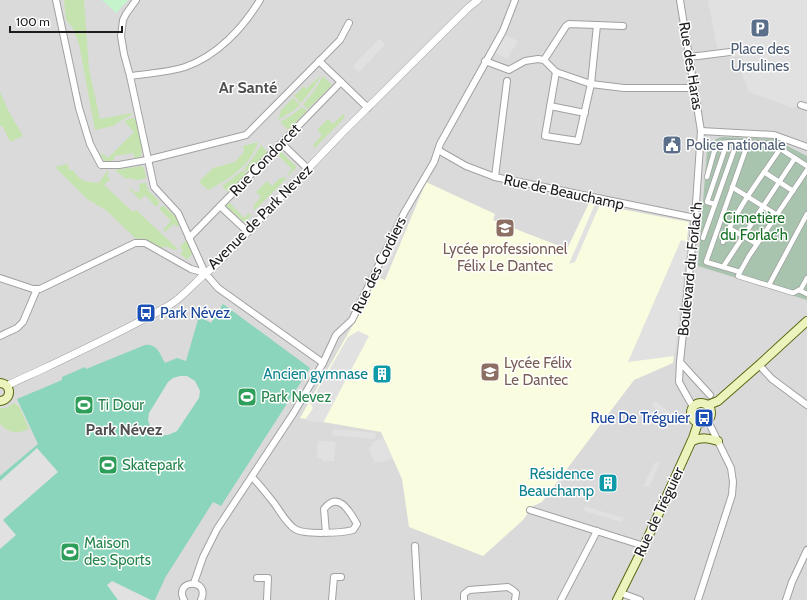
<svg xmlns="http://www.w3.org/2000/svg" width="807" height="600" font-family="Cabin,sans-serif">
  <rect width="100%" height="100%" fill="#edebe4"/>
  <rect fill="#dbdada" x="0" y="0" width="807" height="600"/>
  <polygon fill="#fafcdf" points="426,182 495,214 493,220 567,249 589,203 689,222 673,363 634,380 542,502 533,506 523,520 483,556 409,527 402,479 381,432 300,418 354,323 376,277 385,280"/>
  <g fill="#c5e3af">
    <polygon points="64,0 84,0 89,69 100,119 132,113 132,115 123,119 113,126 95,130 79,44 73,28 66,20"/>
    <polygon points="321,75 314,87 301,103 294,96 304,86 306,89"/>
    <polygon points="323,76 332,85 308,109 303,105 315,90"/>
    <polygon points="0,92 9,112 23,136 10,142 3,127 0,125"/>
    <polygon points="293,98 300,105 293,111 278,120 281,110"/>
    <polygon points="302,107 307,111 288,130 280,122 292,115"/>
    <polygon points="343,114 345,117 315,148 313,145 322,135 317,130 328,119 333,124"/>
    <polygon points="132,118 136,119 142,147 141,156 135,159 133,153 114,156 114,160 106,162 103,159 100,152 108,158 134,132 124,121"/>
    <path d="M258,142C250,166 229,179 208,190L199,182L213,168L235,162L244,152L243,146Z"/>
    <polygon points="261,145 268,153 248,172 244,169 253,158"/>
    <polygon points="279,150 297,167 288,176 287,175 292,169 276,153"/>
    <path d="M68,164L69,170L74,171C81,183 87,181 99,183L107,171L109,173L107,176L110,179L104,185L133,212L136,210L178,249L175,250L164,246L162,249L146,241L135,238L107,211L87,199L55,167Z"/>
    <polygon points="142,166 144,168 146,177 145,179 137,180 129,178 126,179 115,170"/>
    <polygon points="243,170 247,174 228,192 222,186"/>
    <polygon points="284,177 286,179 255,210 253,208 254,207 253,206 261,197 256,192 267,181 272,186 280,178 282,178"/>
    <polygon points="144,183 146,183 148,190 159,201 159,204 156,207 145,195 140,200 129,189 130,188 136,193 140,190 139,184"/>
    <polygon points="229,202 244,218 249,213 251,216 244,222 226,206"/>
    <polygon points="162,206 164,206 179,220 180,224 178,227 174,224 165,232 163,230 171,221 159,209"/>
    <polygon points="185,241 187,241 193,253 187,260 180,254 183,251 180,247"/>
    <path d="M14,403L19,406L29,429C16,434 11,434 0,424V408H6Z"/>
  </g>
  <path fill="#a8c4ae" d="M722,137L774,139L807,156V300L698,266L707,151C709,144 715,138 722,137Z"/>
  <polygon fill="#c5f4cc" points="102,0 128,0 116,13"/>
  <path fill="#8ad5bc" d="M223,304L310,368L221,506L213,502L165,578L155,600H0V476L38,444L17,399L62,380V377L85,367L86,369L145,345C157,343 160,354 165,363L177,358L186,361L199,316L211,323Z"/>
  <g fill="#e1e1e1">
    <polygon points="708,0 806,0 807,1 807,103 793,108 749,92 743,77 743,56 719,58"/>
    <polygon points="505,35 518,41 507,59 495,53"/>
    <polygon points="379,39 385,45 359,72 353,66"/>
    <polygon points="595,204 600,204 575,262 569,264"/>
    <polygon points="399,229 405,230 386,270 377,274"/>
    <polygon points="681,240 688,242 674,356 628,362"/>
    <polygon points="358,331 369,336 323,423 305,420 313,408 310,403 348,337"/>
    <polygon points="180,376 187,376 195,381 200,391 199,398 177,431 168,435 161,435 155,432 150,426 148,420 149,413 168,382 173,378"/>
    <polygon points="655,401 681,421 677,425 652,405"/>
    <polygon points="333,429 376,433 375,439 332,435"/>
    <polygon points="383,438 392,458 381,463 380,461 375,463 368,448 373,445 372,443"/>
    <polygon points="318,441 336,442 334,461 323,461 322,458 317,458"/>
    <polygon points="37,448 58,472 3,520 16,535 0,549 0,481"/>
    <polygon points="656,461 660,463 649,487 643,486"/>
    <polygon points="585,506 604,512 624,518 621,522 584,511"/>
    <polygon points="112,581 151,600 118,600 107,585"/>
  </g>
  <g fill="none" stroke-linecap="round" stroke-linejoin="round">
    <g stroke="#a1a1a1" stroke-width="6">
      <g id="pedestrian">
        <polyline points="748,143 706,262 740,272 738,276 793,293 801,289 807,278"/>
        <polyline points="764,172 793,191"/>
        <polyline points="707,177 714,152 720,143 737,142 773,144 807,166"/>
        <polyline points="732,187 777,215"/>
        <polyline points="715,204 707,202 727,143"/>
        <polyline points="729,228 757,244"/>
        <polyline points="703,238 737,142"/>
        <path d="M723,242C737,208 760,179 780,149"/>
        <polyline points="723,267 795,158"/>
        <polyline points="740,272 749,256 807,170"/>
        <polyline points="769,285 807,214"/>
        <polyline points="799,290 807,294"/>
      </g>
    </g>
    <g stroke="#a1a1a1" stroke-width="8">
      <g id="minor">
        <polyline points="56,0 79,108 90,144 101,165 119,165 147,160 246,135 340,40 349,23"/>
        <polyline points="136,0 126,14 123,20 121,36 124,54 130,76 154,187 178,213 205,273"/>
        <polyline points="680,0 701,131 695,218 680,362 710,395"/>
        <polyline points="690,57 730,52"/>
        <polyline points="544,60 566,26 569,24 623,26"/>
        <polyline points="319,61 368,108"/>
        <polyline points="485,61 509,70 525,61 538,59 544,60 556,72 591,84 624,88 694,88"/>
        <polyline points="556,72 545,136 578,141 591,84 597,25"/>
        <path d="M130,76C146,74 170,72 185,67C217,56 243,28 260,0"/>
        <polyline points="801,105 807,107"/>
        <polyline points="550,106 585,113"/>
        <polyline points="701,131 774,135 807,147"/>
        <polyline points="281,143 308,169"/>
        <polyline points="438,150 466,166 495,177 695,218"/>
        <polyline points="495,177 507,81"/>
        <polyline points="220,206 248,232"/>
        <polyline points="189,238 341,82"/>
        <polyline points="0,278 33,289 40,289 135,243 145,243 191,269 205,273 218,288 323,363"/>
        <polyline points="0,336 17,328 23,322 37,289"/>
        <polyline points="680,362 679,382 693,407"/>
        <polyline points="759,365 772,379 807,405"/>
        <path d="M252,477C260,485 267,494 274,503C280,511 286,523 295,529C304,535 342,533 353,530L357,524C349,510 338,491 324,509L326,533"/>
        <polyline points="530,510 644,546"/>
        <polyline points="415,546 418,600"/>
        <polyline points="257,578 268,578 267,600"/>
        <polyline points="194,583 203,557 217,529 293,414 323,363 336,335 352,320 404,213 434,162 440,144 503,31 515,0"/>
        <polyline points="621,593 640,600"/>
        <path d="M184,600C173,579 211,578 201,600"/>
        <polyline points="332,600 334,577 341,577"/>
        <polyline points="464,600 464,594 469,590 508,587 514,591 516,593 515,600"/>
        <polyline points="561,600 597,531"/>
        <polyline points="698,600 732,495 733,482 731,468 708,421"/>
        <polyline points="786,600 792,582 807,550"/>
      </g>
    </g>
    <g stroke="#a1a1a1" stroke-width="8">
      <path id="tertiary" d="M7,386C19,379 33,374 45,368C86,348 128,329 168,306C186,296 198,277 216,265L342,133L469,7L478,0"/>
    </g>
    <g stroke="#5a6910" stroke-width="10">
      <g id="secondary">
        <path d="M0,383C12,384 12,400 0,401"/>
        <circle cx="701" cy="413" r="10"/>
        <polyline points="708,405 718,401 759,365 807,321"/>
        <path d="M692,441C702,437 708,438 718,441"/>
        <polyline points="617,600 644,546 693,438 698,423"/>
      </g>
    </g>
    <use href="#pedestrian" stroke="#fff" stroke-width="4.5"/>
    <use href="#minor" stroke="#fff" stroke-width="6"/>
    <use href="#tertiary" stroke="#fff" stroke-width="7"/>
    <use href="#secondary" stroke="#edf3bd" stroke-width="8"/>
  </g>
  <defs>
    <g id="parking-square" transform="scale(1)"><rect x="-9" y="-9" width="18" height="18" rx="4" fill="#5c6f8a" stroke="#fff"/><path d="M-3.5-5.5H1a3.5 3.5 0 0 1 0 7H-1V5.5H-3.5ZM-1-3.4V-.6H.8a1.4 1.4 0 0 0 0-2.8Z" fill="#fff"/></g>
    <g id="civic-square" transform="scale(1)"><rect x="-9" y="-9" width="18" height="18" rx="4" fill="#5c6f8a" stroke="#fff"/><path d="M-.6-6.5H3V-4.5H.6V-3L4-1V1h2V6H-6V1h2V-1L-.6-3ZM-1.2 2.5V6h2.4V2.5Z" fill="#fff"/></g>
    <g id="school-square" transform="scale(1)"><rect x="-9" y="-9" width="18" height="18" rx="4" fill="#8d6e63" stroke="#fff"/><path d="M0-5L7-2L0 1L-7-2ZM-4 1L0 2.5L4 1V4Q0 6-4 4Z" fill="#fff"/></g>
    <g id="bus-square" transform="scale(1)"><rect x="-9" y="-9" width="18" height="18" rx="4" fill="#1a4fb4" stroke="#fff"/><path d="M-5-6H5V4H4V6H2V4H-2V6H-4V4H-5ZM-3.5-4V0h7V-4ZM-3.5 1.2v1.5H-2V1.2ZM2 1.2v1.5H3.5V1.2Z" fill="#fff"/></g>
    <g id="building-square" transform="scale(1)"><rect x="-9" y="-9" width="18" height="18" rx="4" fill="#0f9aa8" stroke="#fff"/><path d="M-4-6H4V6H1V3H-1V6H-4ZM-2.5-4.3h1.7v1.8h-1.7ZM.8-4.3h1.7v1.8H.8ZM-2.5-1h1.7V.8h-1.7ZM.8-1h1.7V.8H.8Z" fill="#fff"/></g>
    <g id="stadium-square" transform="scale(1)"><rect x="-9" y="-9" width="18" height="18" rx="4" fill="#2e9e5b" stroke="#fff"/><path d="M0-5a6.5 5 0 1 0 0 10a6.5 5 0 1 0 0-10ZM-3.5-1.8h7v3.6h-7Z" fill="#fff"/></g>
  </defs>
  <g fill-rule="evenodd">
    <use href="#parking-square" x="760" y="28"/>
    <use href="#civic-square" x="672" y="145"/>
    <use href="#school-square" x="505" y="228"/>
    <use href="#bus-square" x="146" y="313"/>
    <use href="#school-square" x="490" y="372"/>
    <use href="#building-square" x="382" y="374"/>
    <use href="#stadium-square" x="247" y="397"/>
    <use href="#stadium-square" x="84" y="405"/>
    <use href="#bus-square" x="704" y="418"/>
    <use href="#stadium-square" x="108" y="465"/>
    <use href="#building-square" x="608" y="483"/>
    <use href="#stadium-square" x="70" y="552"/>
  </g>
  <g text-anchor="middle" dominant-baseline="central" stroke-width="3" stroke-linejoin="round" paint-order="stroke">
    <g font-size="15" fill="#4e5e75" stroke="#fff">
      <text x="760" y="49">Place des<tspan x="760" dy="17">Ursulines</tspan></text>
      <text x="686" y="145" text-anchor="start">Police nationale</text>
    </g>
    <g font-size="15" fill="#1d1d1d" stroke="#fff">
      <text transform="translate(691 66) rotate(81)">Rue des Haras</text>
      <text transform="translate(265 160) rotate(-46)">Rue Condorcet</text>
      <text transform="translate(564 192) rotate(12)">Rue de Beauchamp</text>
      <text transform="translate(260 217) rotate(-45)">Avenue de Park Nevez</text>
      <text transform="translate(379 265) rotate(-64)">Rue des Cordiers</text>
      <text transform="translate(690 269) rotate(-84)">Boulevard du Forlac'h</text>
      <text transform="translate(659 512) rotate(-65)">Rue de Tréguier</text>
    </g>
    <g font-size="15" fill="#167023" stroke="#fff">
      <text x="754" y="218">Cimetière<tspan x="754" dy="17">du Forlac’h</tspan></text>
    </g>
    <g font-size="15" fill="#785e54" stroke="#fff">
      <text x="505" y="249">Lycée professionnel<tspan x="505" dy="17">Félix Le Dantec</tspan></text>
      <text x="504" y="363" text-anchor="start">Lycée Félix<tspan x="504" dy="17">Le Dantec</tspan></text>
    </g>
    <g font-size="15" fill="#164399" stroke="#fff" text-anchor="start">
      <text x="160" y="313">Park Névez</text>
      <text x="690" y="418" text-anchor="end">Rue De Tréguier</text>
    </g>
    <g font-size="15" fill="#0d838f" stroke="#fff" text-anchor="end">
      <text x="368" y="374">Ancien gymnase</text>
      <text x="594" y="474">Résidence<tspan x="594" dy="17">Beauchamp</tspan></text>
    </g>
    <g font-size="15" fill="#27864d" stroke="#fff" text-anchor="start">
      <text x="261" y="397">Park Nevez</text>
      <text x="98" y="405">Ti Dour</text>
      <text x="122" y="465">Skatepark</text>
      <text x="84" y="543">Maison<tspan x="84" dy="17">des Sports</tspan></text>
    </g>
    <g font-size="16" font-weight="bold" fill="#505050" stroke="#fff">
      <text x="248" y="87">Ar Santé</text>
      <text x="124" y="429">Park Névez</text>
    </g>
  </g>
  <path d="M10 26v6h112v-6" fill="none" stroke="#1d1d1d" stroke-width="2"/>
  <text x="16" y="26" font-size="12" fill="#1d1d1d" stroke="#ffffff" stroke-width="3" paint-order="stroke">100 m</text>
</svg>
